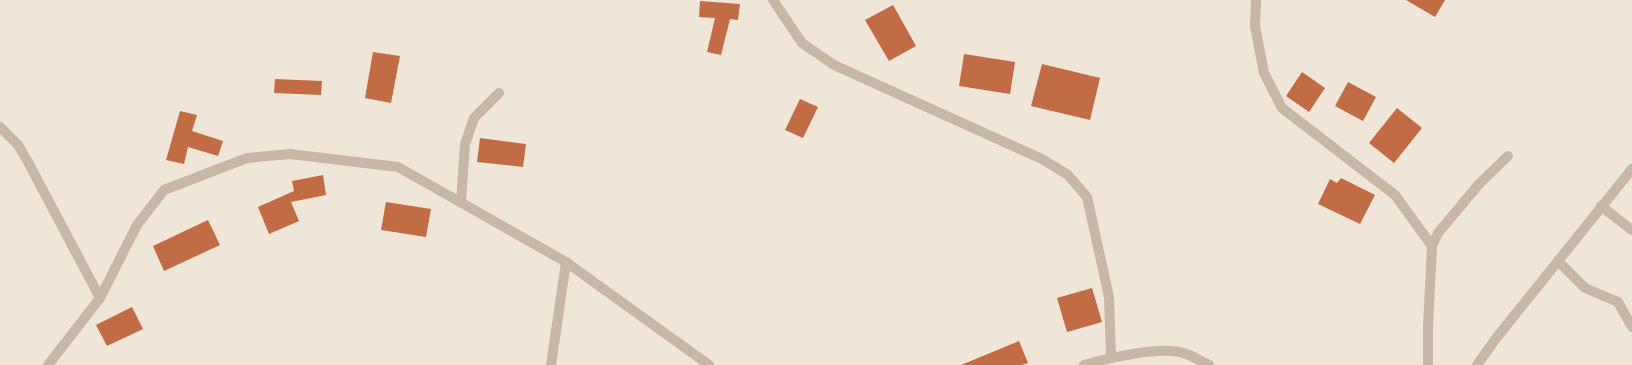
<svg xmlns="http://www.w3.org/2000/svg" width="1632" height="365" font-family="'Source Sans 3',sans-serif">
  <rect width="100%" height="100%" fill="#f0e6d8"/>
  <g fill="#c16c44">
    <polygon points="1406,0 1445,0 1435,17"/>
    <polygon points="700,1 740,4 738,20 730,19 721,55 707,52 715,18 699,17"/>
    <polygon points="893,5 916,46 889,61 865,20"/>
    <polygon points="373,52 400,56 391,103 365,98"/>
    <polygon points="964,54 1015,62 1010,94 959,86"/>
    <polygon points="1042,64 1100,78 1090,120 1031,106"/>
    <polygon points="1302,72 1325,88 1309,112 1286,96"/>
    <polygon points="275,79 322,81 321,95 274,93"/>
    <polygon points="1348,82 1376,97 1363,121 1335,106"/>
    <polygon points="800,99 818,107 803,138 785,130"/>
    <polygon points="1397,108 1422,128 1394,163 1369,143"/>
    <polygon points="180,111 197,115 192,131 223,141 218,156 188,147 184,164 166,160"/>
    <polygon points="480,138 526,144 523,167 477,162"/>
    <polygon points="323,175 326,195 291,202 299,221 269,234 258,207 294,191 292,181"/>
    <polygon points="1341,178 1375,195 1360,224 1318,204 1330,179 1337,183"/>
    <polygon points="386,202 431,209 426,237 381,230"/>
    <polygon points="208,220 220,245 164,271 153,246"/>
    <polygon points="1092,288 1102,322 1067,332 1057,298"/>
    <polygon points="132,307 143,329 107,346 96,325"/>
    <polygon points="1019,341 1028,363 1021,365 961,365"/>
  </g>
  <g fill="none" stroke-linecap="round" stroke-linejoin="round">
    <g stroke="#c7b7a4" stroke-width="10">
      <polyline points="773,0 802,43 834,65 1042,159 1068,175 1087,197 1109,297 1111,358"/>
      <polyline points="1256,0 1255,26 1264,73 1282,108 1395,195 1432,246"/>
      <polyline points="0,127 18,145 28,162 100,298"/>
      <polyline points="461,202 465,144 474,118 499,93"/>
      <polyline points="1601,206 1632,230"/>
      <polyline points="1558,261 1585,288 1618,302 1632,327"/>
      <polyline points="48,365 100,298 137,225 164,190 247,158 290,154 398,167 566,262 709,365"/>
      <polyline points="551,365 566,262"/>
      <path d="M1084,365C1108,358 1160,346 1183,353C1192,355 1200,361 1209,365"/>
      <polyline points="1428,365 1428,327 1432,246 1438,233 1479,184 1508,156"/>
      <polyline points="1477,365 1497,337 1632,169"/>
    </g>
  </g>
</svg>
